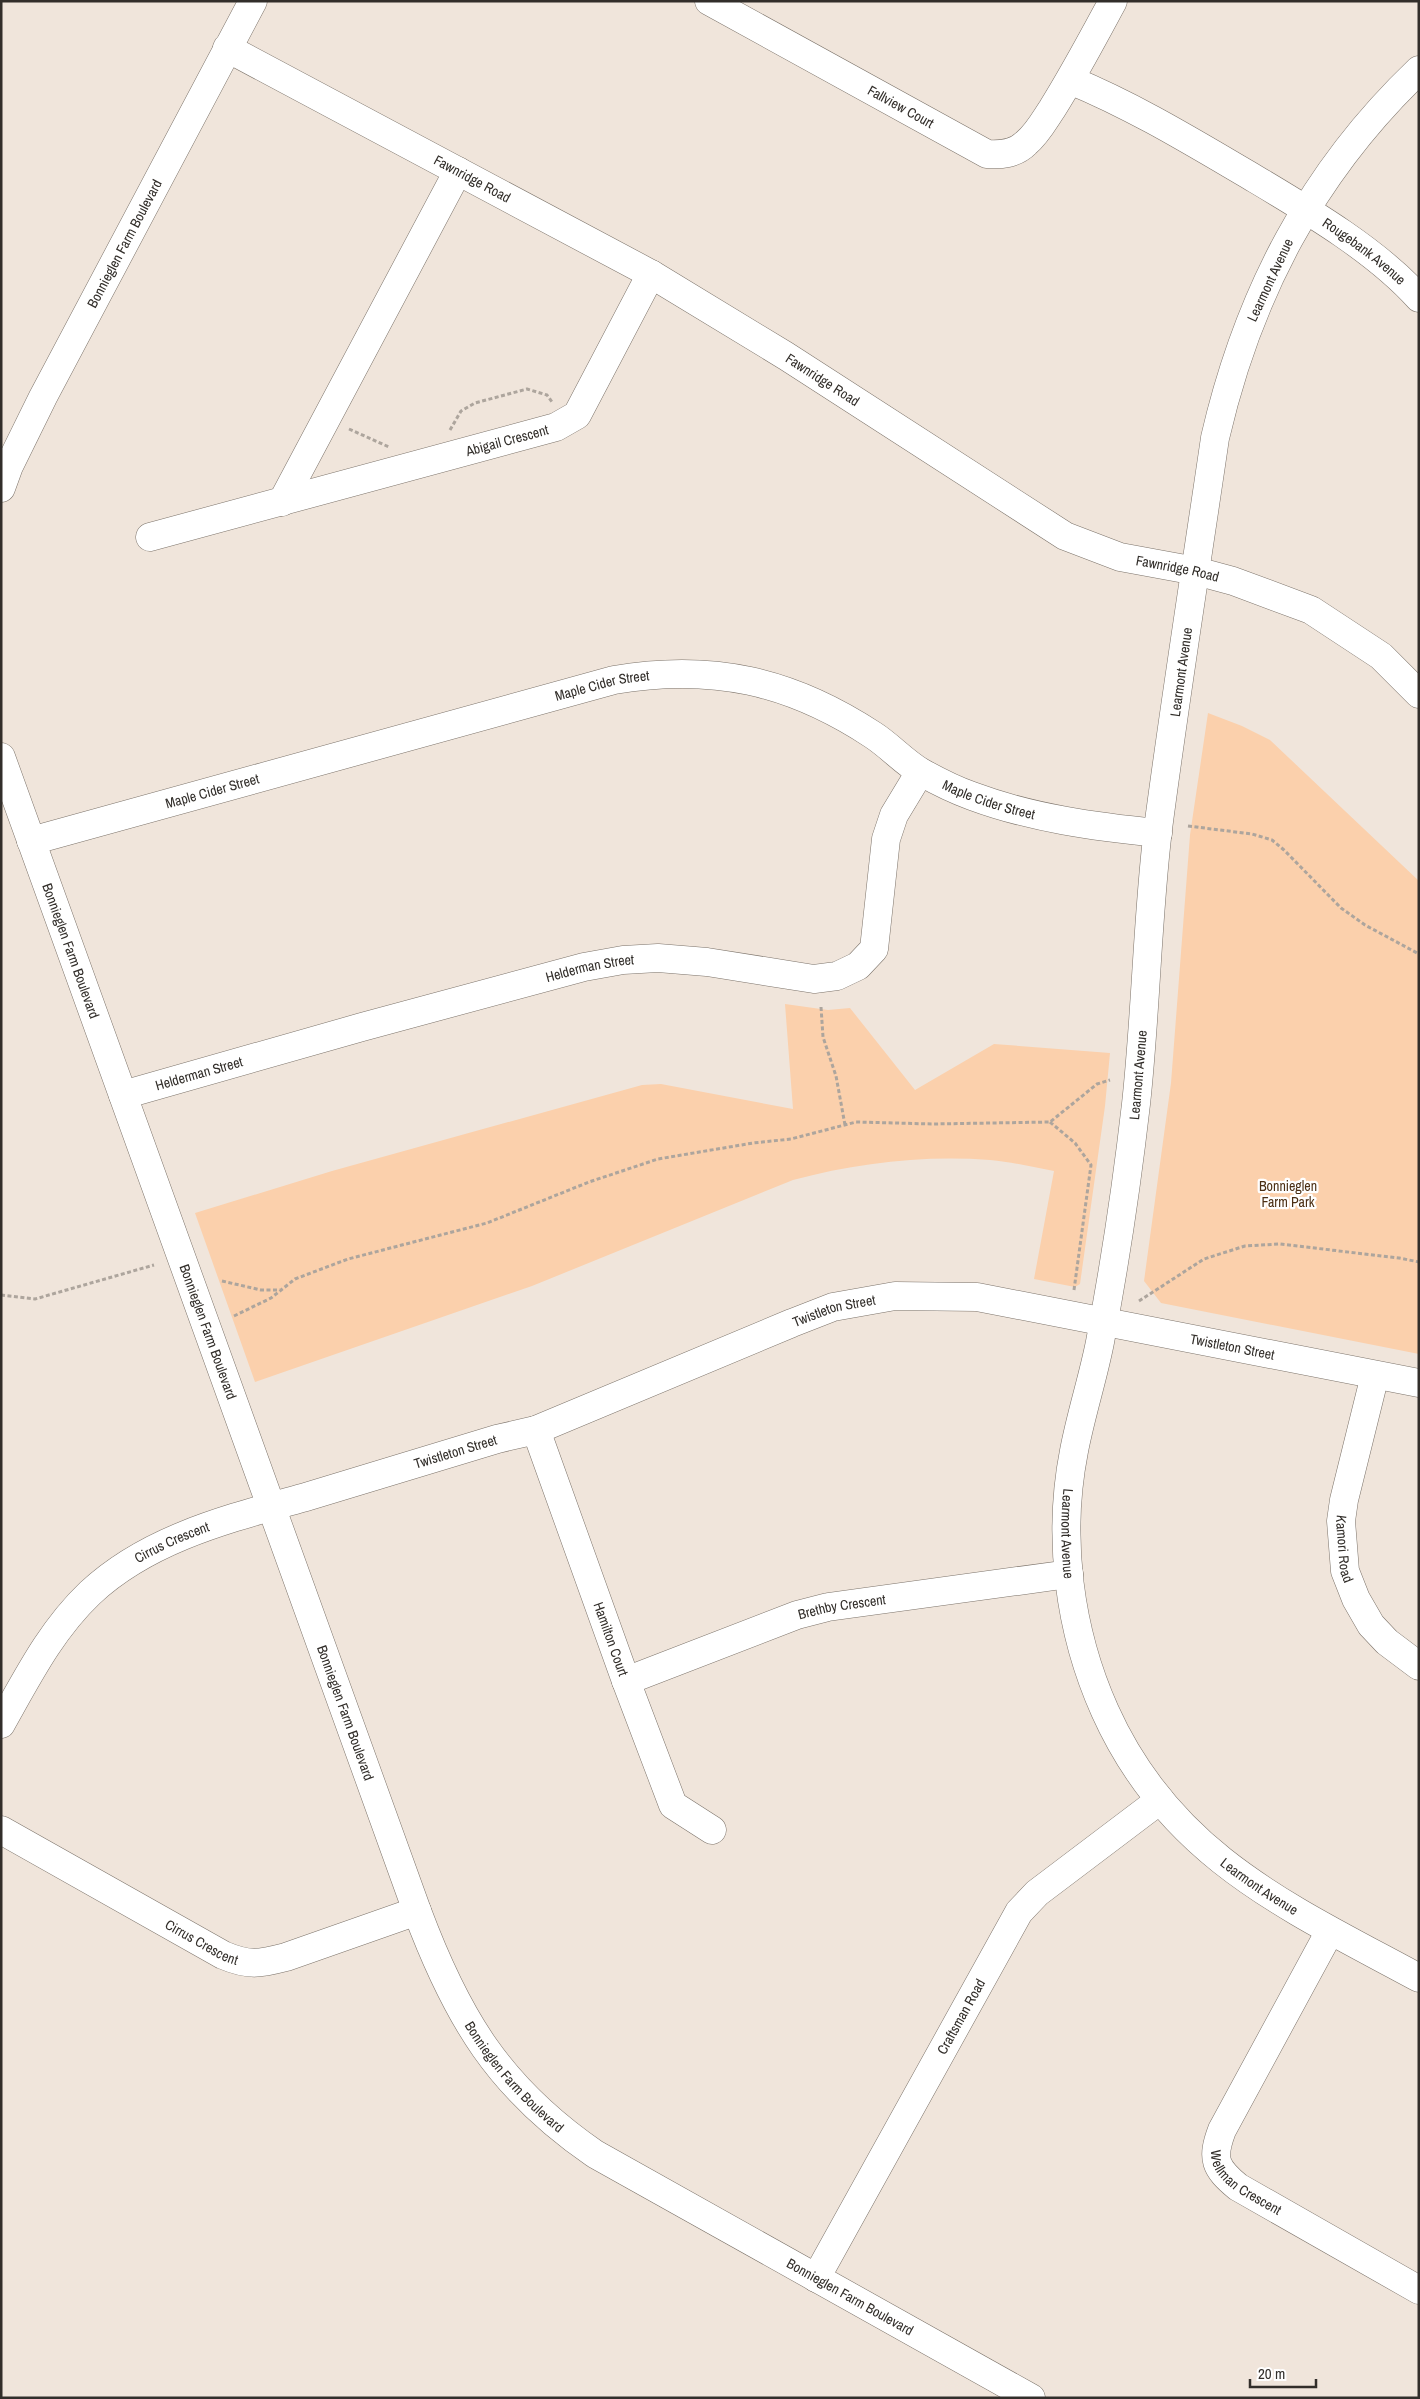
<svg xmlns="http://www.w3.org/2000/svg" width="1420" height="2399" viewBox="0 0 1420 2399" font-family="'Archivo Narrow',sans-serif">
<rect width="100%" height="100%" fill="#f0e5db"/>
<!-- green -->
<path fill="#fbd0ac" d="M1208 713 1242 726 1270 740 1419 881V1354L1161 1303 1144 1281 1171 1083 1190 835Z
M785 1004 828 1010 850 1008 915 1090 994 1044 1110 1053 1105 1106 1080 1284 1075 1287 1034 1279 1054 1171C1033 1167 1012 1162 990 1160 923 1155 857 1163 793 1180L532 1286 255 1382 195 1213 332 1171 642 1085 661 1084 793 1109Z"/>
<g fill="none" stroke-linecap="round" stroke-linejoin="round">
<defs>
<g id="minor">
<path id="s1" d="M709 1 987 154C1001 155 1015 154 1026 143 1037 134 1044 121 1052 109 1074 74 1093 38 1113 1"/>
<path id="s2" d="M227 48 651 274 786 356 1065 536 1120 557 1196 571 1233 581 1311 610 1381 656 1419 694"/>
<path id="s3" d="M1419 70C1312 172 1248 295 1215 438 1196 568 1175 699 1158 829 1147 920 1146 1013 1136 1104 1127 1183 1115 1263 1100 1342 1093 1378 1081 1414 1074 1451 1057 1537 1069 1631 1105 1711 1170 1856 1288 1907 1419 1978"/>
<path id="s4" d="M1070 80C1133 106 1189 140 1247 174 1304 208 1375 249 1419 298"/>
<path id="s5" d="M1 488 9 466 43 397 253 1"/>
<path d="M282 502 458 171"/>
<path id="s6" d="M150 537 556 427 577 415 651 274"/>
<path id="s7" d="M1 757 417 1911C457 2018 499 2088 595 2154L1031 2398"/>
<path id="s8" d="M31 841 614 680C712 663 791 681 873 735 890 746 904 762 921 772 937 781 955 790 972 796 1031 818 1096 827 1158 833"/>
<path id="s9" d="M123 1095 362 1027 584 967 623 960 658 958 707 962 814 979 837 976 858 966 874 949 886 839 894 815 920 772"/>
<path id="s10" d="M1375 1375 1344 1500 1341 1521 1345 1571 1356 1599 1371 1625 1387 1642 1419 1666"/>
<path id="s11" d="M536 1430 626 1681 673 1805 712 1830"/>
<path id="s12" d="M626 1681 797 1615 828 1607 1069 1574"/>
<path id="s13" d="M1 1724C27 1678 51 1630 90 1593 150 1537 232 1518 309 1496 371 1477 434 1458 497 1439L536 1430 792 1323 833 1307 895 1296 977 1297 1419 1383"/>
<path id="s14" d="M1 1830 223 1955C249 1966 259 1964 286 1957L417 1911"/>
<path id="s15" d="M1330 1931 1222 2130C1211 2159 1215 2168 1238 2187L1419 2290"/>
<path id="s16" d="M816 2278 1019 1912 1037 1893 1160 1800"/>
</g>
</defs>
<!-- minor casing -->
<use href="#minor" stroke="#7c736a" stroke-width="29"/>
<!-- path -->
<path stroke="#ada59d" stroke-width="3" stroke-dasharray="4 2.5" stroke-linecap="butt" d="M349 429 389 447
M450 430 461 411 475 403 527 389 547 395 552 402
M1188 826 1252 834 1272 840 1284 850 1341 908 1365 925 1419 954
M821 1007 823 1037 836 1076 845 1125
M1050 1122 1075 1143 1091 1165 1074 1290
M222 1281 261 1290H281
M1 1295 35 1299 154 1265
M1139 1301 1204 1259 1245 1246 1280 1244 1399 1258 1419 1262
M234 1316 271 1298 295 1279 348 1259 487 1223 589 1182 658 1159 753 1143 791 1139 856 1122 933 1124 1050 1122 1097 1084 1110 1080"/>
<!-- minor -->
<use href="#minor" stroke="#fff" stroke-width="28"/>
</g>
<g text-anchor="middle" stroke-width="4.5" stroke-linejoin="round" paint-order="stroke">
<!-- street labels -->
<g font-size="14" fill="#322e2a" stroke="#fff">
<text dy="5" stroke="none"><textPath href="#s1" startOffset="219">Fallview Court</textPath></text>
<text dy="5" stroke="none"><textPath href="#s2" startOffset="278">Fawnridge Road</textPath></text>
<text dy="5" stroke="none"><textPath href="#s5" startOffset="274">Bonnieglen Farm Boulevard</textPath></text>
<text dy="5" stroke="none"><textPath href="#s4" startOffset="341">Rougebank Avenue</textPath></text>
<text transform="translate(1270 280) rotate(-65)" y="5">Learmont Avenue</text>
<text dy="5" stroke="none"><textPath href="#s2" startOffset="682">Fawnridge Road</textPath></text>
<text dy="5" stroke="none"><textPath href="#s6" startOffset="370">Abigail Crescent</textPath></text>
<text dy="5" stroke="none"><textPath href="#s2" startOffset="1088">Fawnridge Road</textPath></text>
<text transform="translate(1181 672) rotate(-82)" y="5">Learmont Avenue</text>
<text dy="5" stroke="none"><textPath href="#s8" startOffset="592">Maple Cider Street</textPath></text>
<text dy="5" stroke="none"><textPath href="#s8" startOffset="188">Maple Cider Street</textPath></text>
<text dy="5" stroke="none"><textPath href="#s8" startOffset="1011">Maple Cider Street</textPath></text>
<text dy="5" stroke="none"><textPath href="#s7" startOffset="206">Bonnieglen Farm Boulevard</textPath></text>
<text dy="5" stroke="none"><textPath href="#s9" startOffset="484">Helderman Street</textPath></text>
<text dy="5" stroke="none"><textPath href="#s9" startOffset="79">Helderman Street</textPath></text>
<text transform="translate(1138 1075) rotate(-85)" y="5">Learmont Avenue</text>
<text dy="5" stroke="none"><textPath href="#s13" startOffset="959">Twistleton Street</textPath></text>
<text dy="5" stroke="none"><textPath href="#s7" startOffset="611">Bonnieglen Farm Boulevard</textPath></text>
<text dy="5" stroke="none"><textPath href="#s13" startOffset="1364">Twistleton Street</textPath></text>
<text dy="5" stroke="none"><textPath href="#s13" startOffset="554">Twistleton Street</textPath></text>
<text dy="5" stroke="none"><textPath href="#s3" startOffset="1534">Learmont Avenue</textPath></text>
<text dy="5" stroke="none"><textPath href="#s13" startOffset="256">Cirrus Crescent</textPath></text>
<text dy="5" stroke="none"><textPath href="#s10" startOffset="178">Kamori Road</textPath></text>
<text dy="5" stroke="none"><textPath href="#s12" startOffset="229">Brethby Crescent</textPath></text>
<text dy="5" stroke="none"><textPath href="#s11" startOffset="222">Hamilton Court</textPath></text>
<text dy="5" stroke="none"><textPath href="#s7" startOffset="1016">Bonnieglen Farm Boulevard</textPath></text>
<text dy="5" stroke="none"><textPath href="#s3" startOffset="1954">Learmont Avenue</textPath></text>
<text dy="5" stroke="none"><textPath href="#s14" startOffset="230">Cirrus Crescent</textPath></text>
<text dy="5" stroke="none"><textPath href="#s16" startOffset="299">Craftsman Road</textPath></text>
<text dy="5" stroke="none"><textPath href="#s7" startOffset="1421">Bonnieglen Farm Boulevard</textPath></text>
<text dy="5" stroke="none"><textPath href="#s15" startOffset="294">Wellman Crescent</textPath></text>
<text dy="5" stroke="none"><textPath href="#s7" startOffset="1826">Bonnieglen Farm Boulevard</textPath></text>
</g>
<!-- park labels -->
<g font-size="14" fill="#4b2f14" stroke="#fff">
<text x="1288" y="1191">Bonnieglen<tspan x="1288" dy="16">Farm Park</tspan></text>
</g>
</g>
<!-- border -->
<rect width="1420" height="2399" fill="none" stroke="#322e2a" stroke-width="5"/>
<!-- scale -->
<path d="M1250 2379v8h66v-8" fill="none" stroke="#322e2a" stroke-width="2.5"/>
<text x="1258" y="2379" font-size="15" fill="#322e2a" stroke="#ffffff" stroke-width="4" paint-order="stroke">20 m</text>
</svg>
